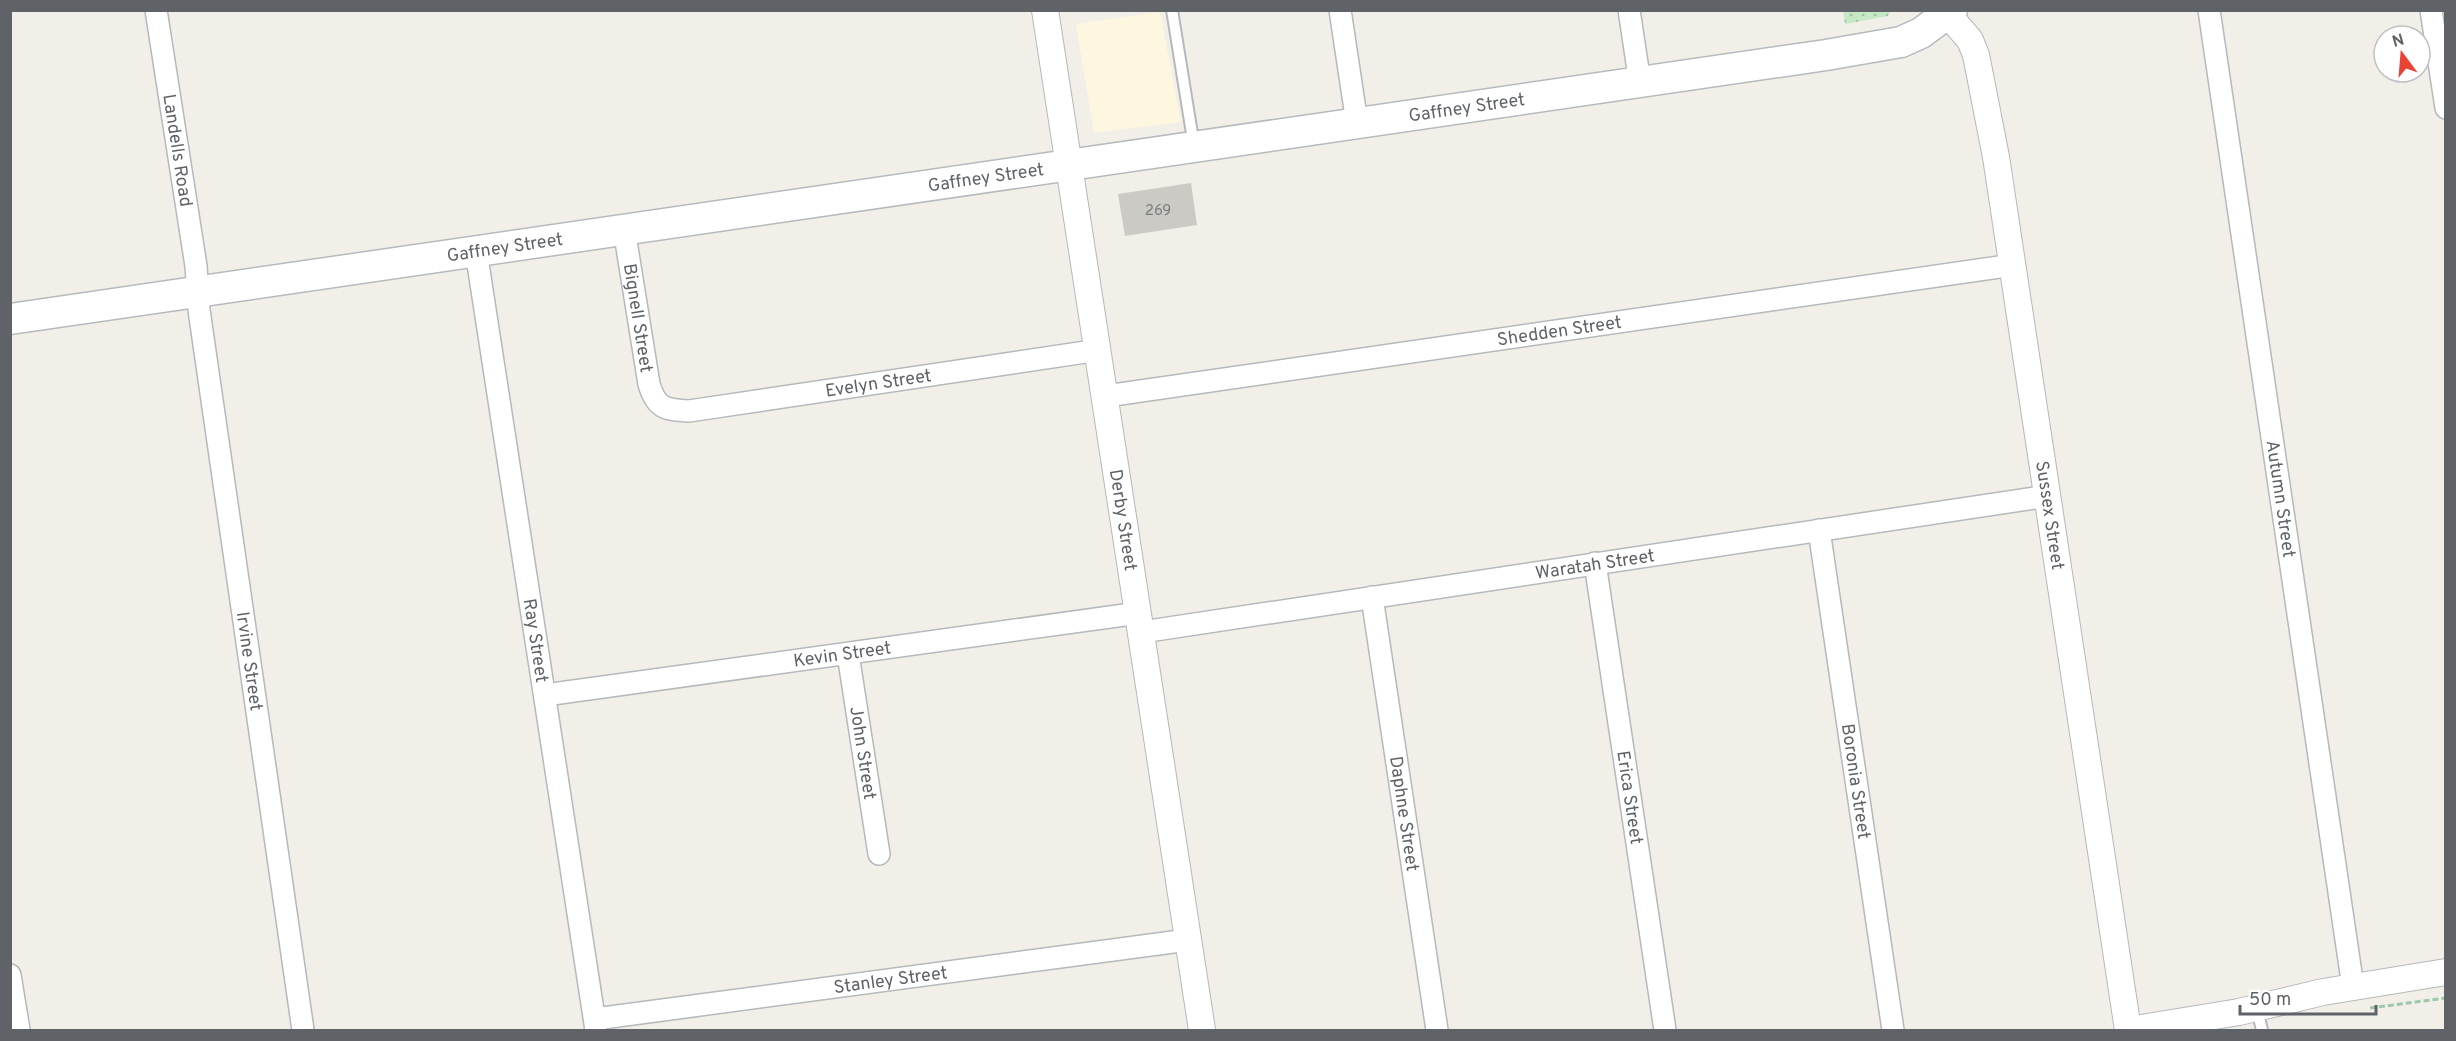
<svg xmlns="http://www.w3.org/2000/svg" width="2456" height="1041" viewBox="0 0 2456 1041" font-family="Overpass,sans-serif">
<defs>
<pattern id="park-dots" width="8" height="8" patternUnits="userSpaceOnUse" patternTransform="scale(1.5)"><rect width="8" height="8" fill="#c5e8c5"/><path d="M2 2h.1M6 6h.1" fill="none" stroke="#a3c0a4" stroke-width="1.8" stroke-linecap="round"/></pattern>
</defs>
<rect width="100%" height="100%" fill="#f1efe8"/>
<!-- commercial -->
<path fill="#fef7e0" d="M1160 12 1181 122 1094 133 1076 24Z"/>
<!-- park -->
<path fill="url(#park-dots)" d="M1843 11V10L1890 11 1888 16 1845 24Z"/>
<!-- building -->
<path fill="#cccac5" d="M1191 183 1197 225 1125 236 1118 194Z"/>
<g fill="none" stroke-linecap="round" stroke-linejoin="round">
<defs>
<path id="service" d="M1172 10 1194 146
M2257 1009 2262 1030"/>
<g id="minor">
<path id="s1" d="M156 10 196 266 199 310 303 1030"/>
<path d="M1340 10 1357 123"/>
<path d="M1629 10 1640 83"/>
<path id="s2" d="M2209 10 2353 987"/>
<path d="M2431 10 2446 108"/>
<path id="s3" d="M624 229 649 384C656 408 665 410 689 411L1099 350"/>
<path id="s4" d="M476 251 596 1030"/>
<path id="s5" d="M1106 396 2013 265"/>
<path id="s6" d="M1819 530 1893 1030"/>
<path id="s7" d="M1595 563 1665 1030"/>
<path id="s8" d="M1372 597 1437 1030"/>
<path id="s9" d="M1142 632 2048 496"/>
<path id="s10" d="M848 654 879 854"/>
<path id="s11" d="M545 695 1139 613"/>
<path d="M10 975 19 1030"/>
<path id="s12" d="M595 1019 1188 940"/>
</g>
<g id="tertiary">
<path id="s13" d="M1045 10 1202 1030"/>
<path id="s14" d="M1944 10 1970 40 1976 55 1996 157 2128 1030"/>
<path d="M2129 1030 2239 1012 2323 992 2446 972"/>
</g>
<g id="secondary">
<path id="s15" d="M10 319 1826 55 1901 42 1921 33 1952 10"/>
</g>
</defs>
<!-- service casing -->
<use href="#service" stroke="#b5b8bc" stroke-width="14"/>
<!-- minor casing -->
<use href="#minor" stroke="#b5b8bc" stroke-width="24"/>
<!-- tertiary casing -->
<use href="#tertiary" stroke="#b5b8bc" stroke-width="28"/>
<!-- secondary casing -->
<use href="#secondary" stroke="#b6babf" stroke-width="33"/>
<!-- path -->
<path stroke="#9cc7a9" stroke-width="3" stroke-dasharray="6 3" stroke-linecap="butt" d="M2370 1008 2446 998"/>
<!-- service -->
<use href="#service" stroke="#fff" stroke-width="10"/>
<!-- minor -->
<use href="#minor" stroke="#fff" stroke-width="21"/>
<!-- tertiary -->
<use href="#tertiary" stroke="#fff" stroke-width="26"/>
<!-- secondary -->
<use href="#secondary" stroke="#fff" stroke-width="30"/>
</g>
<g text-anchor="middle" stroke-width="4.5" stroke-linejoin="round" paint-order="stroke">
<!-- number labels -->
<g font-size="15" fill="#7a7d7f">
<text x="1158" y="215">269</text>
</g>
<!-- street labels -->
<g font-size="18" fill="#5f6368" stroke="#fff">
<text dy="6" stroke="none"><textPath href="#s15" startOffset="1472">Gaffney Street</textPath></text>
<text dy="6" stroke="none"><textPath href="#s1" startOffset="142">Landells Road</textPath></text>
<text dy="6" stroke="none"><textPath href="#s15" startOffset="986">Gaffney Street</textPath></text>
<text dy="6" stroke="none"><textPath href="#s15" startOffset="500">Gaffney Street</textPath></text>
<text dy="6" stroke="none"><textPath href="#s3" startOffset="90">Bignell Street</textPath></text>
<text dy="6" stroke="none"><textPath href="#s5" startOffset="458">Shedden Street</textPath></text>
<text dy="6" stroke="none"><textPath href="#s3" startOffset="402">Evelyn Street</textPath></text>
<text dy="6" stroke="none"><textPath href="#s2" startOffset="494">Autumn Street</textPath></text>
<text dy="6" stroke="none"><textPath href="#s14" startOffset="522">Sussex Street</textPath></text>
<text dy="6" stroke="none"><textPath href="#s13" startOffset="516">Derby Street</textPath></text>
<text dy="6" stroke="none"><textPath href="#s9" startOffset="458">Waratah Street</textPath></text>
<text dy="6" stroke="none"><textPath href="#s4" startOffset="394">Ray Street</textPath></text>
<text dy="6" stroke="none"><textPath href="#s11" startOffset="300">Kevin Street</textPath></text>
<text dy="6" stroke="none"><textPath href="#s1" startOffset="658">Irvine Street</textPath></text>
<text dy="6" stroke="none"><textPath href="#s10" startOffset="100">John Street</textPath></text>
<text dy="6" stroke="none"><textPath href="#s6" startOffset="254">Boronia Street</textPath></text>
<text dy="6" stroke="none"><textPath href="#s7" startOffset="237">Erica Street</textPath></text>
<text dy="6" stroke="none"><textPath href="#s8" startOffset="219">Daphne Street</textPath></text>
<text dy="6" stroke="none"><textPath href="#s12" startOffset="298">Stanley Street</textPath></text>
</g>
</g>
<!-- border -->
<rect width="2456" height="1041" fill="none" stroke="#5f6368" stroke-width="24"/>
<!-- north arrow -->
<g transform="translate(2402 54) rotate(344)"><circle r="28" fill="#ffffff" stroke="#bfc1c3" stroke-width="1.5"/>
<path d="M0-4.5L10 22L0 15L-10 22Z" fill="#ea4335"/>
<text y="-9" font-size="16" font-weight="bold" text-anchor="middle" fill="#5f6368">N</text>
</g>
<!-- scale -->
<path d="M2240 1005v9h136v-9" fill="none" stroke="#5f6368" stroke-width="3"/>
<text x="2249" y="1005" font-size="18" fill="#5f6368" stroke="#ffffff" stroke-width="4.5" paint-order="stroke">50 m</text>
</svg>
